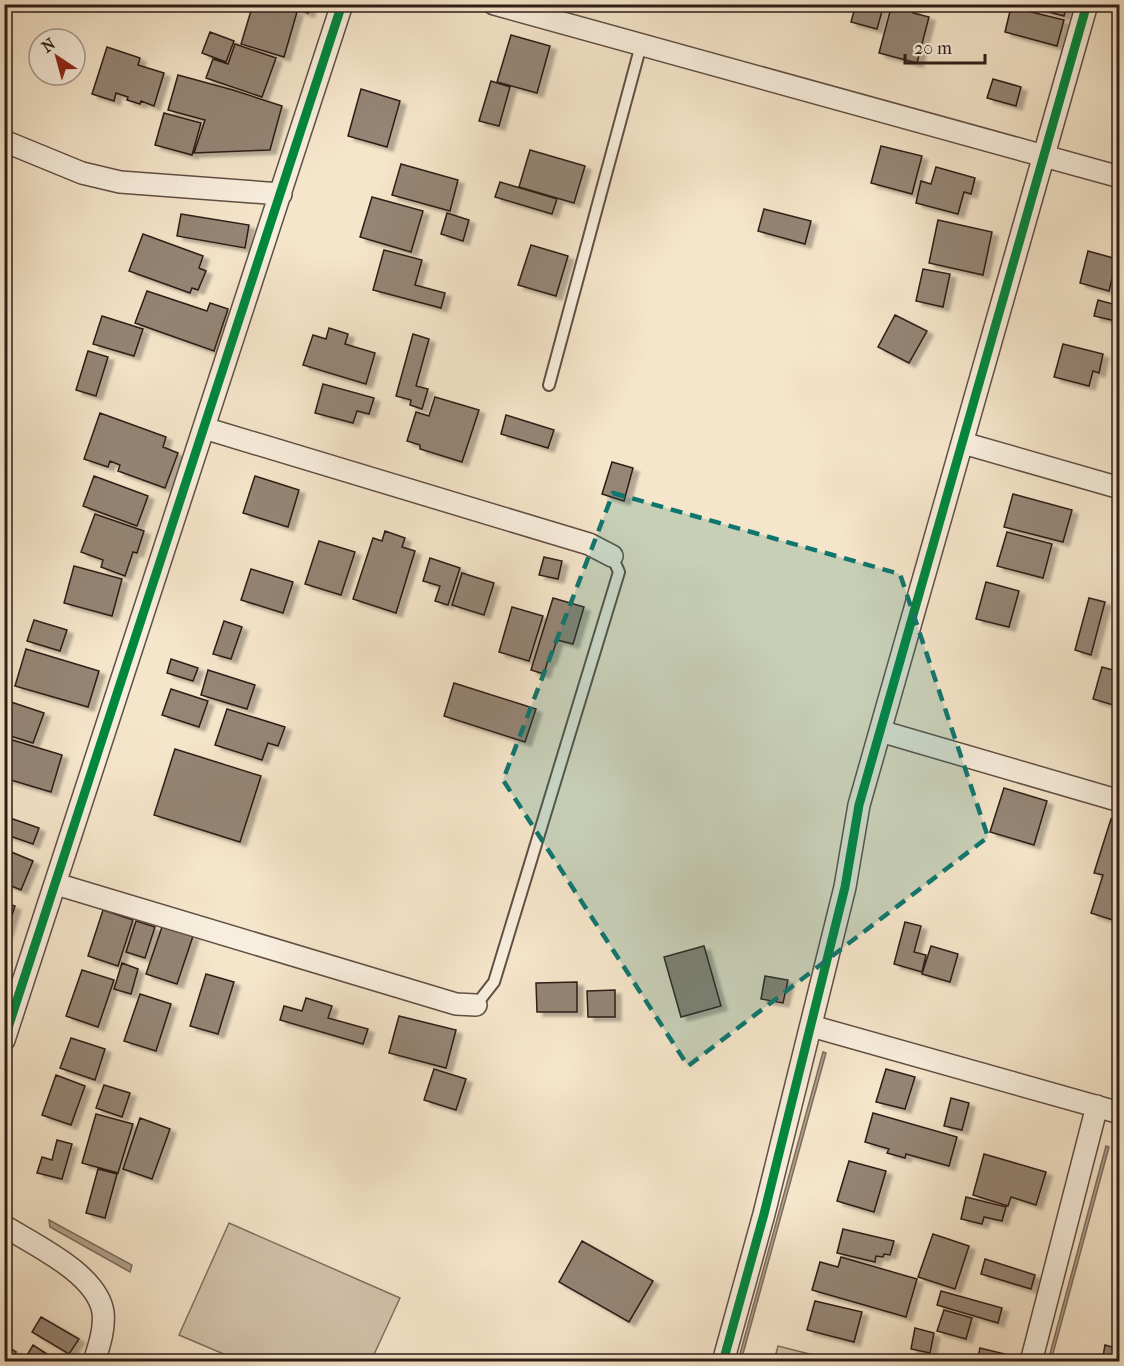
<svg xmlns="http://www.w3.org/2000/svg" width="1124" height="1366" viewBox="0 0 1124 1366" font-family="'IM FELL French Canon',serif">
<defs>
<filter id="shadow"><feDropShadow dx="6" dy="4" stdDeviation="1.5" flood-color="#0004"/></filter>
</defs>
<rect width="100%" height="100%" fill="#f5e5ca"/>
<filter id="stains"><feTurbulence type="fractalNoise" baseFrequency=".00333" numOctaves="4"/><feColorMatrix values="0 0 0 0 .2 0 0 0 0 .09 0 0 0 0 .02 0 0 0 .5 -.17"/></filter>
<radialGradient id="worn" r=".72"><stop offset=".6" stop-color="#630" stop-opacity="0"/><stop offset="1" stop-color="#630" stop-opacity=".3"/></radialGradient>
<!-- green -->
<path fill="#d3c3ac" stroke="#807062" stroke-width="1.5" d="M229 1223 400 1298 371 1361H240L179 1335Z
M778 1346 837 1361H774Z"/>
<!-- water -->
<path fill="#b1a18d" stroke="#7d6c5e" stroke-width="1.5" d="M823 1052 826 1053 741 1361H738Z
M1106 1146 1109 1147 1051 1361H1048Z
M49 1220 132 1265 130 1272 50 1227Z"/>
<!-- building -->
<path fill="#958574" stroke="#2e1d17" stroke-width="1.5" filter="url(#shadow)" d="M253 4H272L297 12 284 57 241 44Z
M282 4H311L308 13Z
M856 4H884L877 29 851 22Z
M892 4H915L913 13 929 17 917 63 879 53Z
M1019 4H1067L1064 16Z
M1011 7 1064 20 1057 46 1005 32Z
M210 32 234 41 226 62 202 53Z
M511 35 550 46 537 93 497 82Z
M235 44 276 58 262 97 206 78 213 59 228 64Z
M107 47 140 58 138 65 164 73 154 106 141 101 140 104 127 100 128 97 116 93 114 101 92 94Z
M178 75 233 90 282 106 270 150 194 153 205 120 168 110Z
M993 79 1021 87 1016 106 987 98Z
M491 81 510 87 499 126 479 121Z
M361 89 400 101 387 147 348 136Z
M164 113 201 123 192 155 155 145Z
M881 146 922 156 912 194 871 183Z
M530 150 585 166 574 203 519 187Z
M401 164 458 180 450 211 392 195Z
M936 167 975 178 971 194 964 192 958 214 916 203 921 181 931 184Z
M500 182 557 199 552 214 495 197Z
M372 197 423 211 411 252 360 237Z
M764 209 811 221 805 244 758 231Z
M447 213 469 220 463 241 441 234Z
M181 214 249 225 245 248 177 236Z
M938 220 992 232 983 275 929 263Z
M143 234 203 256 199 268 206 271 198 290 192 288 190 293 129 271Z
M531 245 568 256 556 296 518 285Z
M384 250 422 260 415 285 445 293 441 308 373 290Z
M1088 251 1117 259 1109 291 1080 283Z
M923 269 950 274 943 307 916 301Z
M147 291 207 311 210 303 228 309 214 351 135 323Z
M1098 300 1120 306V322L1094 316Z
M895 315 927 331 909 363 878 347Z
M102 316 143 329 134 356 93 344Z
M329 328 348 334 345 344 375 353 366 384 303 365 313 335 326 339Z
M413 334 429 339 416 386 428 389 422 409 410 405 411 400 396 396Z
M1063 344 1103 354 1099 373 1093 371 1089 386 1054 377Z
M88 351 108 357 96 396 76 390Z
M323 384 374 398 369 414 357 411 353 423 315 413Z
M435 397 479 410 462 462 420 449V445L407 441 416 412 429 416Z
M100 413 166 437 163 447 178 453 165 488 118 471 120 465 110 461 108 467 84 459Z
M506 415 554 430 548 448 501 434Z
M612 462 633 468 624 501 602 494Z
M94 476 148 496 137 526 83 506Z
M255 476 299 490 288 527 243 513Z
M1013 494 1072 510 1063 542 1004 527Z
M95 514 144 531 137 553 133 552 125 576 101 567 103 560 81 552Z
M385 531 405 538 402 547 415 551 396 613 353 599 373 538 382 541Z
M1007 532 1052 544 1043 578 997 566Z
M319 541 355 552 341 595 305 584Z
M544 557 562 561 558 579 539 575Z
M430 558 460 568 448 605 435 601 440 586 423 581Z
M74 566 122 579 112 616 64 603Z
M251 569 293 582 283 613 241 600Z
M462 573 494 583 484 615 452 605Z
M986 582 1019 591 1009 627 976 619Z
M553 598 584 607 573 644 557 640 550 661 548 660 544 674 531 670Z
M1089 598 1105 602 1091 655 1075 650Z
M512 607 543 616 529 661 499 652Z
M34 620 67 630 60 651 27 641Z
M224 621 242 627 231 659 213 654Z
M26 649 99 671 88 707 15 686Z
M171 659 198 668 193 681 167 673Z
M1102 667 1120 672V707L1093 699Z
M208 670 255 685 247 709 201 695Z
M454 683 536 709 525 742 444 716Z
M171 689 208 701 199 727 162 715Z
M5 700 44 713 33 743 4 734Z
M227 709 285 727 278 746 268 743 262 760 215 745Z
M9 739 62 755 51 792 4 778V753Z
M175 749 261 776 240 842 154 815Z
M1004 788 1047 801 1034 845 990 832Z
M7 817 39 828 33 844 4 834V823Z
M1111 819 1120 821V900L1113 920 1091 913 1103 875 1094 873Z
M4 849 33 861 21 890 4 883Z
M4 903 15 906 6 934 4 933Z
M103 910 133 920 118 966 88 956Z
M136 921 155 927 145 958 126 952Z
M905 922 921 926 914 952 926 955 922 972 894 964Z
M162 927 193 936 177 984 146 974Z
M704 946 721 1006 681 1017 664 957Z
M931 946 958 954 950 982 922 974Z
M122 963 138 969 131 994 114 989Z
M82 970 114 980 98 1027 66 1016Z
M206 974 234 982 218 1034 190 1026Z
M765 976 788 980 783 1003 761 999Z
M577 982V1012H537L536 983Z
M615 990V1017H588L587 991Z
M140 994 171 1004 156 1051 124 1041Z
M306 998 332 1006 328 1018 368 1029 363 1044 280 1020 284 1006 302 1011Z
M399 1016 456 1030 446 1068 389 1053Z
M71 1038 105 1049 95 1080 60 1068Z
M434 1069 466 1079 456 1110 424 1100Z
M886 1069 915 1077 905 1109 876 1102Z
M56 1075 85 1086 71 1125 42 1115Z
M104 1085 130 1093 122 1117 96 1108Z
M951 1098 969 1103 962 1130 944 1126Z
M873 1113 957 1137 949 1166 906 1154 905 1158 887 1153 889 1149 865 1142Z
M96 1114 133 1124 118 1173 82 1163Z
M140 1118 170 1129 152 1179 123 1169Z
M57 1140 72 1144 62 1179 37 1173 42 1157 52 1160Z
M984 1154 1046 1172 1036 1205 1011 1197 1008 1206 973 1195Z
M849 1161 886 1171 874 1212 837 1201Z
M98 1169 117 1174 105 1218 86 1213Z
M966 1197 1006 1207 1002 1221 984 1217 982 1224 961 1219Z
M843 1229 894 1241 890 1255 884 1254 883 1257 876 1256 875 1262 837 1253Z
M933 1234 969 1246 955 1289 918 1277Z
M582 1241 653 1281 629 1322 559 1282Z
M841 1257 917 1279 906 1317 812 1290 820 1262 838 1267Z
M985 1259 1035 1275 1031 1289 981 1274Z
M941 1291 1002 1308 998 1323 937 1305Z
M815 1301 862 1312 854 1342 807 1330Z
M944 1310 972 1318 966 1339 937 1331Z
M41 1317 79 1339 69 1354 32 1332Z
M915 1328 934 1333 930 1353 911 1349Z
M4 1344 16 1352 10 1362H4Z
M33 1345 59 1362H23Z
M1105 1345 1120 1349V1362H1102Z
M980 1348 1009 1355 1008 1362H977Z"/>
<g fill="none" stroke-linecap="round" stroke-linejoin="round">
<defs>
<path id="service" d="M549 385 641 45
M476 1005 494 982 619 572 612 556"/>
<path id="minor" d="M494 4 1120 177
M4 141 82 173 120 182 281 194
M204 428 589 544 612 556
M963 443 1120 488
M880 731 1120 801
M56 884 456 1004 476 1005
M811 1026 1120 1113
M4 1040 342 4
M4 1226C35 1245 97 1274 103 1312 105 1329 99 1346 94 1362
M723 1362 764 1214 845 887 859 805 1087 4
M1031 1362 1097 1106"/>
</defs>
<!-- service casing -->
<use href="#service" stroke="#604f44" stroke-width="14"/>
<!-- minor casing -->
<use href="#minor" stroke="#604f44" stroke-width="24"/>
<!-- service -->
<use href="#service" stroke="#f8eedd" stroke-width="10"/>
<!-- minor -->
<use href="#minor" stroke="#f8eedd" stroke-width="21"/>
<defs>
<path id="cycleway" d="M4 1040 342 4
M723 1362 764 1214 845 887 859 805 1087 4"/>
</defs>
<!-- cycleway casing -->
<use href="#cycleway" stroke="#f8eedd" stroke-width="13"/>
<!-- cycleway -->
<use href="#cycleway" stroke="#00873e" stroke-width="9"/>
</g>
<!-- marked area -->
<path fill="#0f766e" fill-opacity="0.2" stroke="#0f766e" stroke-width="4.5" stroke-dasharray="12 8" stroke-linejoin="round" d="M613 493 900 574 988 837 688 1066 503 780Z"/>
<!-- margin -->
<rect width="1124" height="1366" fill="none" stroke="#f5e5ca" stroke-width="24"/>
<rect x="6" y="6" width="1112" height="1354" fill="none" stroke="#2e1d17" stroke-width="3"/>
<rect x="12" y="12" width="1100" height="1342" fill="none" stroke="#2e1d17" stroke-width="1.5"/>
<!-- north arrow -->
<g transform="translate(57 57) rotate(324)"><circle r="28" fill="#f8eedd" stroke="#a79a8e" stroke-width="1.5"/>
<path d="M0-4.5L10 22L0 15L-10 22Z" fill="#8f2418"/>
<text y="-9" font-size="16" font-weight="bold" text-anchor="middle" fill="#2e1d17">N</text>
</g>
<!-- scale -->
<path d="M905 54v9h80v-9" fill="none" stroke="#2e1d17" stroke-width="3"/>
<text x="914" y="54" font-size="18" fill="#2e1d17" stroke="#f8eedd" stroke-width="4.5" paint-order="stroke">20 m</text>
<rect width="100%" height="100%" filter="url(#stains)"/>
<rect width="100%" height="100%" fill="url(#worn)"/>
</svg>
